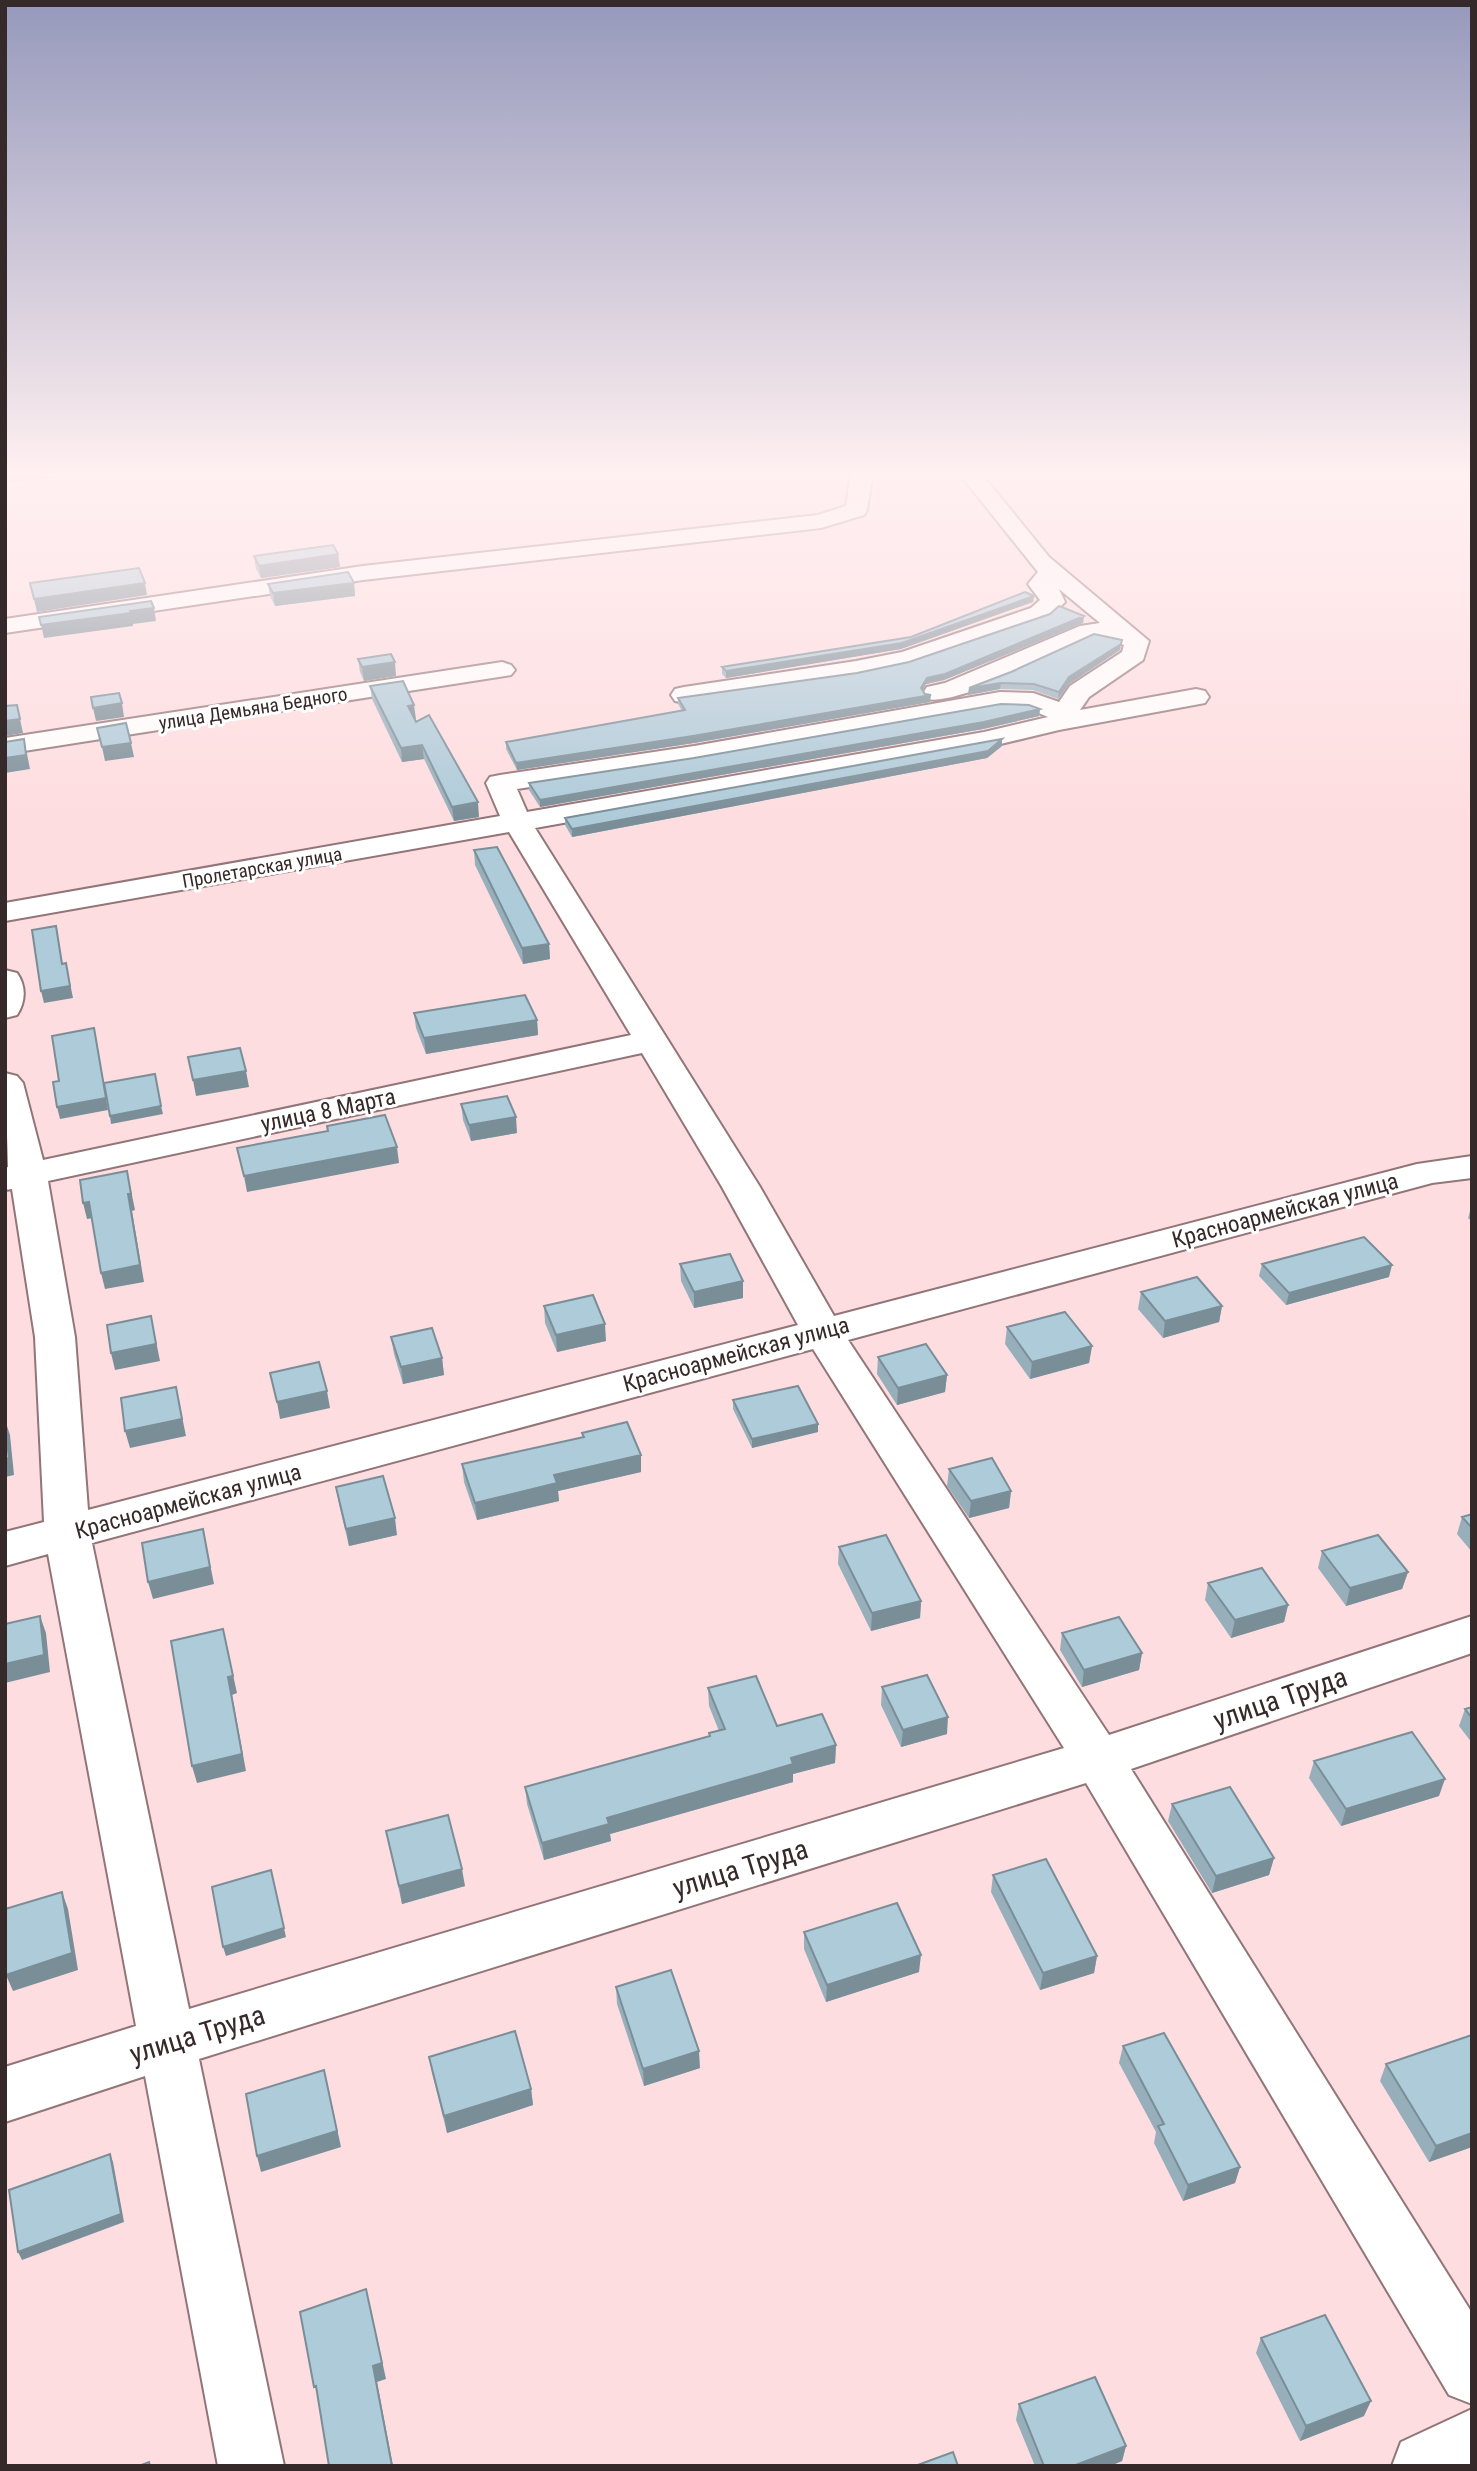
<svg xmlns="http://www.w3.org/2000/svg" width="1477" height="2471" viewBox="0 0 1477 2471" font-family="'Roboto Condensed',sans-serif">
<rect width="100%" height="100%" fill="#fedde0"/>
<!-- forest -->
<path fill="#d98c96" d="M5 472H114L5 483Z"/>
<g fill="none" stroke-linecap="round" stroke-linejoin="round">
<defs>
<path id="minor" d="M851 472H873L867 510 864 515 821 528 363 580 5 633V619L363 566 818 515 846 506Z
M958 472H980L1049 557 1149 641 1143 660 1089 697 1080 710 1196 689 1205 691 1209 697 1205 703 1059 730 984 748 535 828 760 1187 834 1316 1417 1164 1472 1156V1178L1432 1183 848 1340 1109 1735 1472 1616V1653L1131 1769 1472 2313V2404L1449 2395 1086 1783 199 2059 284 2466H218L145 2076 5 2122V2067L136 2026 48 1554 5 1566V1532L44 1522 35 1337 12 1189 5 1190V1168L8 1167 5 1073 17 1076 23 1083 43 1160 631 1035 509 832 5 921V903L500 816 486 783 490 777 500 775 694 746 1000 692 1033 693 1059 702 1070 686 1122 652 1124 645 1102 638H1093C1059 653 958 706 927 699L923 693 927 687 945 683 1080 626 1100 623 1059 589 1065 602 1049 618 908 666 856 677 684 703 675 701 671 695 675 689 684 687 856 661 902 652 1031 608 1040 600 1028 584 1038 572ZM1000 708 1029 709 1048 717 984 732 527 812 517 789 694 762ZM642 1053 722 1187 798 1325 88 1510 75 1337 48 1181ZM813 1349 1064 1748 189 2009 92 1543Z
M502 662 511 665 515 670 511 675 5 754V738Z
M5 970 17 973C26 986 26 1001 17 1015L5 1018Z
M1472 2409V2466H1392L1401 2442Z"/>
</defs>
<!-- minor casing -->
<use href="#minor" stroke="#927578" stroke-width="4"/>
<!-- minor -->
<use href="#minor" fill="#fff" fill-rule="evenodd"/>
</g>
<!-- wall -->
<path fill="#96afbb" d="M338 554 340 567 261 578 256 569 254 556Z
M354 583 355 596 275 606 270 596 268 584Z
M1034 596 1033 602 901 649 726 678 722 674V667L911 637Z
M1084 616 1083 623 944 680 926 684 923 690 930 702 694 743 517 770 506 749V742L682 711 678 704V698L857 673 909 662Z
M1122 640 1120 650 1069 684 1058 699 1033 690 1000 689 968 695 969 688Z
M358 659 396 676 364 681 360 672Z
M370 686 416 719H415L479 817 454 821 424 759 402 762 372 699Z
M1040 709 1039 716 983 729 540 807 529 790V783Z
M1002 746 987 758 572 837 565 825V818Z
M474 850 549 944 550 959 523 964 475 865Z
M414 1013 537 1020 538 1035 426 1054 416 1028Z
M461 1104 517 1133 471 1141 463 1120Z
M1472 1204V1222L1468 1218Z
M680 1264 743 1298 694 1308 681 1281Z
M1262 1264 1389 1277 1286 1305 1259 1276Z
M1141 1292 1222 1306 1219 1322 1163 1338 1138 1309Z
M544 1306 606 1341 557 1352 545 1323Z
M1007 1327 1092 1346 1089 1363 1030 1379 1005 1344Z
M391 1337 442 1358 444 1375 403 1384 394 1354Z
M878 1357 947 1375 945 1392 897 1405 877 1374Z
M733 1400 818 1424V1432L752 1448 733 1409Z
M582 1433 641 1455V1472L558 1491 559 1501 477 1520 464 1482 462 1464 582 1437Z
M949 1469 1011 1491 1009 1508 969 1518 947 1486Z
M336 1487 397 1535 349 1546 339 1504Z
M1472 1514V1552L1457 1534 1462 1517Z
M839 1547 921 1601 920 1618 871 1631 838 1564Z
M1322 1551 1408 1572 1402 1589 1346 1606 1318 1568Z
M1208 1583 1288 1605 1284 1622 1231 1638 1205 1600Z
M1062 1633 1142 1653 1139 1670 1082 1687 1060 1650Z
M882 1687 947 1734 901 1747 881 1705Z
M708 1688 777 1726 836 1745 835 1763 793 1774V1782L610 1834 611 1841 544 1860 527 1804 525 1787 709 1736V1733L719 1731 709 1706Z
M1472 1707V1743L1459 1726 1465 1709Z
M1314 1761 1439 1796 1341 1826 1309 1778Z
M1172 1804 1274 1858 1269 1875 1212 1893 1168 1821Z
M386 1831 465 1886 402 1904Z
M993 1875 1097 1956 1094 1973 1040 1990 991 1892Z
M804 1932 919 1972 826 2002 804 1949Z
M616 1987 700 2068 644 2086 617 2004Z
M1472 2035V2147L1429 2162 1380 2081 1386 2064Z
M1123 2046 1240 2167 1235 2183 1183 2201 1154 2143 1156 2132 1119 2063Z
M429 2057 531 2089 533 2105 447 2133 432 2073Z
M1261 2338 1364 2416 1300 2441 1256 2353Z
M1019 2404 1126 2446 1122 2461 1110 2466H1035L1016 2420Z"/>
<!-- shaded-wall -->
<path fill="#7a8e98" d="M338 554 340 567 261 578 259 566Z
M145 583 147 595 37 612 34 599Z
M354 583 355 596 275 606 273 593Z
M1034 596 1033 602 901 649 726 678V671L902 643Z
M154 608 156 621 133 624V626L44 638 41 625Z
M1084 616 1083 623 944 680 926 684 921 694V688L927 678Z
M1122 640 1120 650 1069 684 1058 699 1059 692 1069 677Z
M395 662 396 676 364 681 362 667Z
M1001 683 1000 689 968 695 969 688Z
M931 695 930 702 694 743 517 770 516 763Z
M122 703 124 717 96 721 93 708Z
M414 705 416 719 410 720 408 706Z
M1040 709 1039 716 983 729 540 807V800Z
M20 719 23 733 5 736V721Z
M24 739 30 769 5 773V758Z
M1002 739V746L987 758 572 837V829Z
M131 743 134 757 105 761 102 747Z
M422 745 424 759 402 762 401 748Z
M478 802 479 817 454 821 452 807Z
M549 944 550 959 523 964 522 948Z
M66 963 73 998 44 1003 41 991Z
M537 1020 538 1035 426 1054 424 1038Z
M94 1028 108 1110 60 1119 57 1107Z
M246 1071 249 1087 196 1096 193 1080Z
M161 1106 163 1114 111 1124 110 1116Z
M516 1117 517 1133 471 1141 469 1125Z
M397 1147 399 1163 247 1192 244 1176Z
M127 1171 135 1210 132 1211 144 1282 105 1289 101 1273 128 1194Z
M89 1202 93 1218 87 1219 83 1203Z
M1392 1265 1389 1277 1286 1305 1289 1293Z
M743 1281V1298L694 1308V1292Z
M1222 1306 1219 1322 1163 1338 1165 1321Z
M151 1316 160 1361 115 1370 111 1353Z
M605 1324 606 1341 557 1352 556 1335Z
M1092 1346 1089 1363 1030 1379 1032 1362Z
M442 1358 444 1375 403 1384 401 1367Z
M947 1375 945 1392 897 1405 898 1388Z
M176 1387 186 1436 130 1448 125 1431Z
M327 1391 330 1408 280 1419 277 1402Z
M5 1420 10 1435 14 1475 5 1477Z
M818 1424V1432L752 1448V1439Z
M641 1455V1472L558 1491 559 1501 477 1520 475 1503 554 1475Z
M1011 1491 1009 1508 969 1518 971 1501Z
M395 1518 397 1535 349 1546 346 1529Z
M203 1529 214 1584 153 1599 148 1582Z
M1408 1572 1402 1589 1346 1606 1350 1588Z
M921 1601 920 1618 871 1631 872 1613Z
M1288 1605 1284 1622 1231 1638 1235 1620Z
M40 1616 46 1633 50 1672 5 1683V1664Z
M223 1629 237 1693 232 1695 246 1771 197 1783 192 1766 228 1677Z
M1142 1653 1139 1670 1082 1687 1084 1670Z
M948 1717 947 1734 901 1747 903 1730Z
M836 1745 835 1763 793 1774V1782L610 1834 611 1841 544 1860 542 1843 607 1818 791 1758Z
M1445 1779 1439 1796 1341 1826 1346 1809Z
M1274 1858 1269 1875 1212 1893 1216 1876Z
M462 1869 465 1886 402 1904 399 1886Z
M271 1870 286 1937 226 1956 223 1947Z
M62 1892 68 1909 78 1970 13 1991 6 1975Z
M921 1955 919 1972 826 2002 827 1985Z
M1097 1956 1094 1973 1040 1990 1043 1973Z
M699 2051 700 2068 644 2086 643 2069Z
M328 2087 341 2147 261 2172 257 2156Z
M531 2089 533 2105 447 2133 444 2116Z
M1472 2133V2147L1429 2162 1436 2146Z
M110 2154 113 2162 124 2222 22 2260 18 2252Z
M1240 2167 1235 2183 1183 2201 1188 2185Z
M370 2305 386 2379 377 2382 393 2466H392L373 2366Z
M1371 2401 1364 2416 1300 2441 1306 2426Z
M1126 2446 1122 2461 1110 2466H1073Z"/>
<!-- building -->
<path fill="#aecbd9" stroke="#7a8e98" stroke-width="2" d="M333 545 338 554 259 566 254 556Z
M139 568 145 583 34 599 30 583Z
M348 572 354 583 273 593 268 584Z
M1025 592 1034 596 902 643 726 671 722 667 911 637Z
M151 601 154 608 130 611 131 613 41 625 39 617Z
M1059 606 1084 616 945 674 927 678 921 688 925 694 931 695 693 736 516 763 506 742 685 710 678 698 857 673 909 662 1050 614Z
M1094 634 1122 640 1121 644 1069 677 1059 692 1034 684 1001 683 969 688 1011 672Z
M391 654 395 662 362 667 358 659Z
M403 681 414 705 408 706 416 722 429 715 478 802 452 807 422 745 401 748 370 686Z
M119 693 122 703 93 708 91 697Z
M1001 704 1029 705 1040 709 984 722 540 800 529 783 694 758Z
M17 705 20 719 5 721V706Z
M126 723 131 743 102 747 97 728Z
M24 739 26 755 5 758V742Z
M1002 739 988 751 572 829 565 818Z
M497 847 549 944 522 948 474 850Z
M56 926 62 964 66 963 70 986 41 991 32 930Z
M525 995 537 1020 424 1038 414 1013Z
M94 1028 106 1098 57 1107 53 1082 59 1081 52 1036Z
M240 1048 246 1071 193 1080 188 1057Z
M155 1074 161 1106 110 1116 104 1083Z
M507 1096 516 1117 469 1125 461 1104Z
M385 1115 397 1147 244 1176 237 1148 328 1131 327 1126Z
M127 1171 131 1194H128L140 1265 101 1273 89 1202 83 1203 80 1180Z
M1364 1237 1392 1265 1289 1293 1262 1264Z
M730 1254 743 1281 694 1292 680 1264Z
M1197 1277 1222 1306 1165 1321 1141 1292Z
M593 1295 605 1324 556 1335 544 1306Z
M1065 1312 1092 1346 1032 1362 1007 1327Z
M151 1316 156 1344 111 1353 107 1325Z
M432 1328 442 1358 401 1367 391 1337Z
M926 1344 947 1375 898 1388 878 1357Z
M319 1362 327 1391 277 1402 270 1373Z
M798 1386 818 1424 752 1439 733 1400Z
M176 1387 182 1419 125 1431 121 1398Z
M627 1422 641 1455 554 1475 557 1483 475 1503 462 1464 584 1437 582 1433Z
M5 1425 9 1458 5 1459Z
M992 1458 1011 1491 971 1501 949 1469Z
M383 1476 395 1518 346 1529 336 1487Z
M1472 1514V1528L1462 1517Z
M203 1529 210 1567 148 1582 142 1543Z
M886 1535 921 1601 872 1613 839 1547Z
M1378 1535 1408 1572 1350 1588 1322 1551Z
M1262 1568 1288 1605 1235 1620 1208 1583Z
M40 1616 44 1655 5 1664V1624Z
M1119 1617 1142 1653 1084 1670 1062 1633Z
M223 1629 233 1676 228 1677 242 1754 192 1766 171 1641Z
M927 1675 948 1717 903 1730 882 1687Z
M756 1676 777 1726 822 1714 836 1745 791 1758 793 1764 607 1818 609 1824 542 1843 525 1787 710 1736 709 1733 725 1729 708 1688Z
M1472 1707V1718L1465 1709Z
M1412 1732 1445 1779 1346 1809 1314 1761Z
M1230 1787 1274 1858 1216 1876 1172 1804Z
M448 1815 462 1869 399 1886 386 1831Z
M1046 1859 1097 1956 1043 1973 993 1875Z
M271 1870 284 1928 223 1947 212 1887Z
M62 1892 72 1953 6 1975 5 1909Z
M897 1903 921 1955 827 1985 804 1932Z
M671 1970 699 2051 643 2069 616 1987Z
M515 2031 531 2089 444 2116 429 2057Z
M1164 2033 1240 2167 1188 2185 1158 2126 1164 2124 1123 2046Z
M1472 2035V2133L1436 2146 1386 2064Z
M324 2070 337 2131 257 2156 246 2094Z
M110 2154 121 2214 18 2252 9 2190Z
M366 2289 382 2363 373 2366 392 2466H329L316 2386 314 2387 300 2312Z
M1325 2315 1371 2401 1306 2426 1261 2338Z
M1095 2377 1126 2446 1073 2466H1044L1019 2404Z
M953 2452 958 2466H915Z
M149 2462 150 2466H139Z"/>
<!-- sky -->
<linearGradient id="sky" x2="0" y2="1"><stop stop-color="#9699bc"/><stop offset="0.58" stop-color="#fff0f1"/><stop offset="1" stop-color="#fff0f1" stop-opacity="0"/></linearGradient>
<rect width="1477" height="818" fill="url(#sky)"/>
<g text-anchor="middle" stroke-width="6" stroke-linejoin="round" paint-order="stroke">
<!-- far-street labels -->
<g font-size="19" fill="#35292a" stroke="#fff">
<text transform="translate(253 708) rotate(-9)" y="7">улица Демьяна Бедного</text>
<text transform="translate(262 867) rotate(-10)" y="7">Пролетарская улица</text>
</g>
<!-- street labels -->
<g font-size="23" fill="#35292a" stroke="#fff">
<text transform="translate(328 1110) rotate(-12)" y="8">улица 8 Марта</text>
<text transform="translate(1285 1210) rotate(-15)" y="8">Красноармейская улица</text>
<text transform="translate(736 1354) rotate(-15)" y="8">Красноармейская улица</text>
<text transform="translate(188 1501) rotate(-15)" y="8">Красноармейская улица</text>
</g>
<!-- near-street labels -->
<g font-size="28" fill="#35292a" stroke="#fff">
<text transform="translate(1280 1698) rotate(-19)" y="10">улица Труда</text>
<text transform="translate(740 1868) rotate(-17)" y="10">улица Труда</text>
<text transform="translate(197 2034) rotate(-17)" y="10">улица Труда</text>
</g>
</g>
<!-- border -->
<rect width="1477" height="2471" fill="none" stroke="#35292a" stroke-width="14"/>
</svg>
